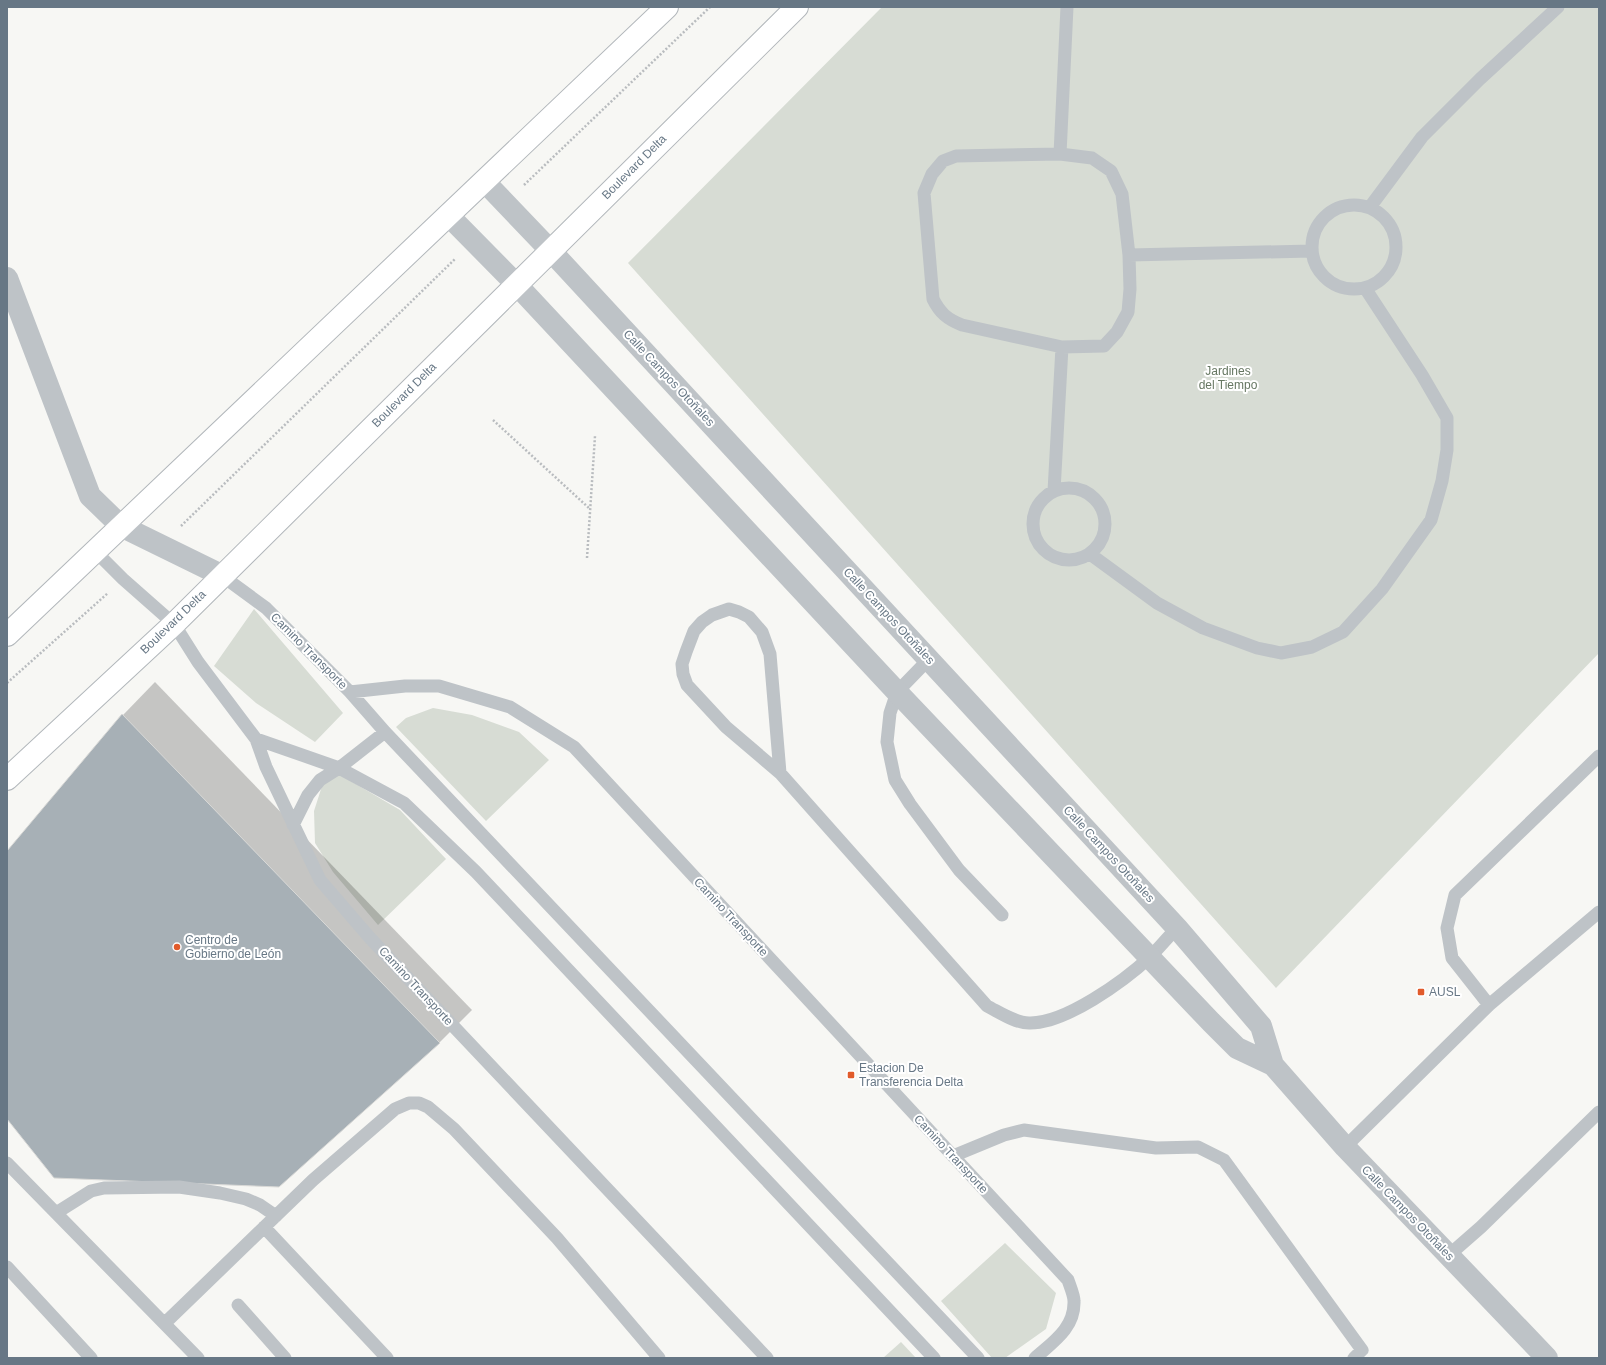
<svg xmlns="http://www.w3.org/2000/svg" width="1606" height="1365" viewBox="0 0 1606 1365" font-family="Arial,sans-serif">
<rect width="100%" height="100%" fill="#f7f7f4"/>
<!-- green -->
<path fill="#d7dcd4" d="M882 7H1599V653L1276 988 628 263Z
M254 609 343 713 315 742 256 703 214 666Z
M433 708 472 715 519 732 549 760 486 821 396 727 406 718Z
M337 773 400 810 446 859 378 925 333 872 315 843 314 811 323 783Z
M1005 1243 1056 1293 1046 1329 1005 1358H992L941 1301Z
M901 1342 916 1358H883Z"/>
<!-- shadow -->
<path fill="#0003" d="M155 682 472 1010 440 1042 278 1186 7 1117V852L123 715Z"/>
<!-- building -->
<path fill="#a7b0b6" stroke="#d9d9d7" d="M122 714 440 1043 279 1187 54 1178 7 1119V851Z"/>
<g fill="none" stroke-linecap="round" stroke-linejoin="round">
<defs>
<path id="primary" d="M7 635 667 7
M7 779 174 624 797 7"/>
</defs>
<!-- primary casing -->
<use href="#primary" stroke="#b2b7bb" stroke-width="24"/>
<!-- path -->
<path stroke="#b9bcbf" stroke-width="2.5" stroke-dasharray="2 2" stroke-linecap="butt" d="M524 185 710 7
M493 420 590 509
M181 526 455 259
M587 558 595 436
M7 683 108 593"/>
<!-- service -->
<path stroke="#bec3c7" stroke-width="13" d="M1060 154 1092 158 1111 171 1122 194 1129 255 1130 289 1128 312 1117 332 1104 346 1062 347 962 325C947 319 940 313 933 299L924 193 932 174 943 161 956 156Z
M1060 154 1067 7
M1312 247a42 42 0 1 1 84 0a42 42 0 1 1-84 0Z
M1370 207 1422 137 1480 79 1558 7
M1129 255 1311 251
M1033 524a36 36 0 1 1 72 0a36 36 0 1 1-72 0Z
M1054 491 1062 347
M95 551 123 579 174 624 198 662 256 739 266 767 320 880 370 938 767 1358
M1090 554 1157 603 1203 628 1257 648 1281 653 1312 647 1343 632 1382 589 1431 520 1442 481 1447 450V418L1422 375 1365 288
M221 575 266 608 350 692 405 686H439L510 707 574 747 1068 1280C1070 1286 1074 1295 1074 1301 1075 1328 1053 1342 1035 1358
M929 659 897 692 890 713 887 742 895 780 910 804 959 870 1002 915
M350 692 385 732 978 1358
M256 739 339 768 404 803 476 872 934 1358
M780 773 770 654 762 632 749 617 739 612 729 609 712 615 702 622 694 631 686 652 682 664 683 674 687 685 726 727 780 773 987 1006C999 1012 1015 1023 1029 1023 1065 1024 1124 981 1150 957 1159 948 1168 937 1177 928
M293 825 308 795 320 780 339 768 385 732
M1489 1005 1452 958 1447 928 1455 895 1599 756
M1345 1147 1489 1005 1599 912
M953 1156 1004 1135 1024 1130 1156 1148 1198 1147 1224 1160 1362 1350 1354 1358
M7 1163 198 1358
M56 1213 91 1191 104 1188 179 1187 220 1193 246 1199 260 1205 276 1216
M264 1227 387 1358
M1449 1255 1481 1227 1599 1112
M7 1267 91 1358
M238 1305 285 1358
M165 1323 313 1180 395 1109 409 1103H419L428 1107 454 1129 557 1238 659 1358"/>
<!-- minor -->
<path stroke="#bec3c7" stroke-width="22" d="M7 278 90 496 121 526 221 575"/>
<!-- tertiary -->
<path stroke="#bec3c7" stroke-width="22" d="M484 181 550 250 1177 928 1261 1026 1273 1065 1345 1147 1547 1358
M448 215 516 284 897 692 1211 1022 1237 1048 1273 1065"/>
<!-- primary -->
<use href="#primary" stroke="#fff" stroke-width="22"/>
</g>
<!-- markers -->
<g fill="#e15b2b" stroke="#fff" stroke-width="1.5">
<circle cx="177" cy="947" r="4"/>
<rect x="1417" y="988" width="8" height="8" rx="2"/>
<rect x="847" y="1071" width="8" height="8" rx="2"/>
</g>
<g text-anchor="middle" stroke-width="4" stroke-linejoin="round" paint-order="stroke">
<!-- street labels -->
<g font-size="12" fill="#677785" stroke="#fff">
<text transform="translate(634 167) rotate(-45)" y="4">Boulevard Delta</text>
<text transform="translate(669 378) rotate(47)" y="4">Calle Campos Otoñales</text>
<text transform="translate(404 395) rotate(-45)" y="4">Boulevard Delta</text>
<text transform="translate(889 616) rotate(47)" y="4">Calle Campos Otoñales</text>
<text transform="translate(173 622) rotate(-44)" y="4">Boulevard Delta</text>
<text transform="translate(309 651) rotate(45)" y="4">Camino Transporte</text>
<text transform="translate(1109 854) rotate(47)" y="4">Calle Campos Otoñales</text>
<text transform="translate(731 917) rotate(47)" y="4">Camino Transporte</text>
<text transform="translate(416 986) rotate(47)" y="4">Camino Transporte</text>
<text transform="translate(951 1154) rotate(47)" y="4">Camino Transporte</text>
<text transform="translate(1408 1213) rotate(46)" y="4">Calle Campos Otoñales</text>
</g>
<!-- park labels -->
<g font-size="12" fill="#667762" stroke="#fff">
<text x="1228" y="375">Jardines<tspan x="1228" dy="14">del Tiempo</tspan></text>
</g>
<!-- poi labels -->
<g font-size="12" fill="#677785" stroke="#fff" text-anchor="start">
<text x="185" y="944">Centro de<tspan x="185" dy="14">Gobierno de León</tspan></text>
<text x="1429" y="996">AUSL</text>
<text x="859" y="1072">Estacion De<tspan x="859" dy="14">Transferencia Delta</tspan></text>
</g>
</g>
<!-- border -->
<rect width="1606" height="1365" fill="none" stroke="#677785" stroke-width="16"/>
</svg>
